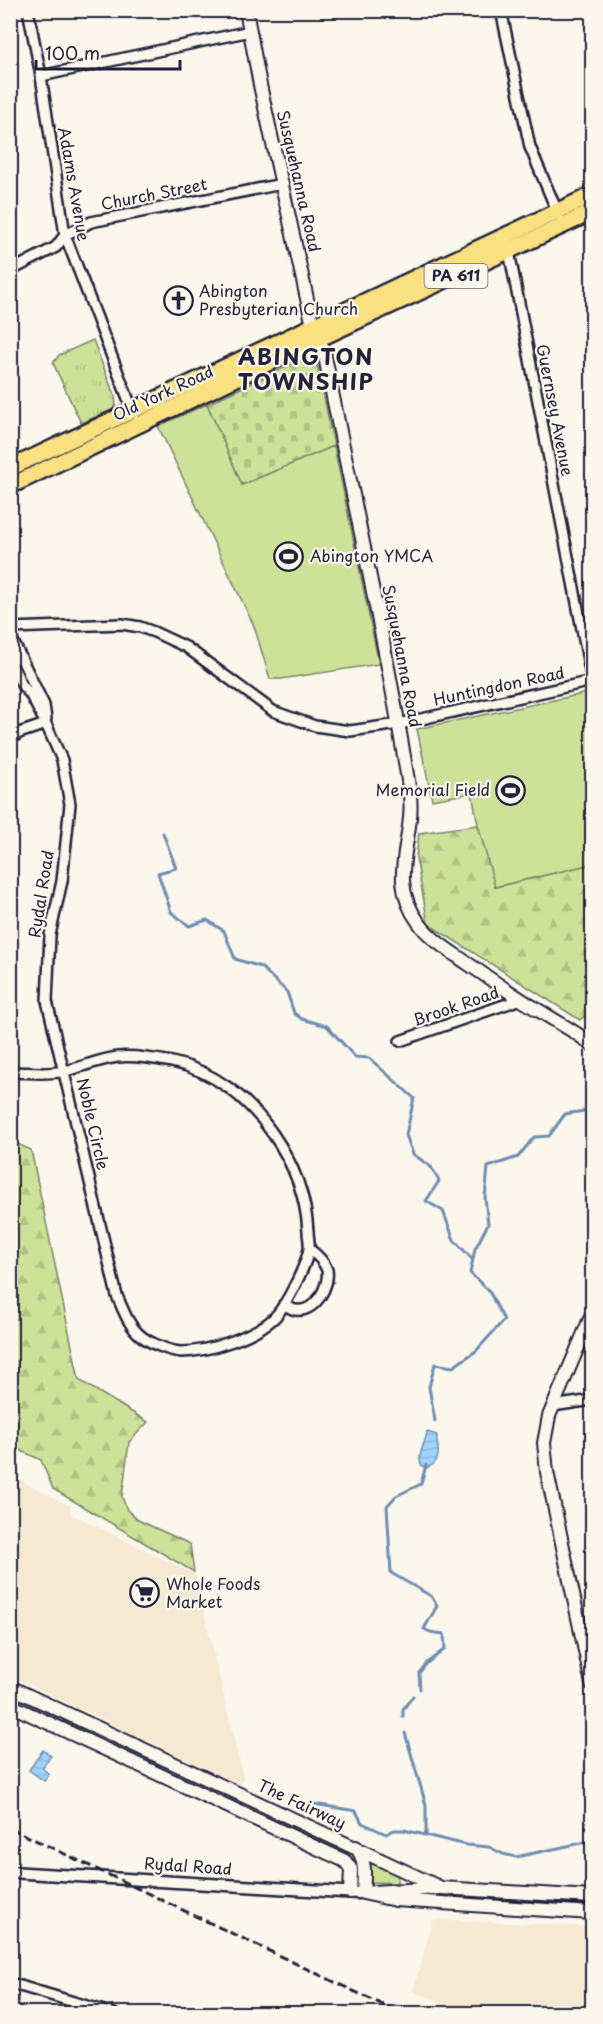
<svg xmlns="http://www.w3.org/2000/svg" width="603" height="2024" viewBox="0 0 603 2024" font-family="'Playpen Sans',sans-serif">
<defs>
<pattern id="grass-tufts" width="24" height="20" patternUnits="userSpaceOnUse" patternTransform="scale(1.5)"><rect width="24" height="20" fill="#cde298"/><path d="M3 7l-1-3M5 7V3M7 7l1-3M15 17l-1-3M17 17v-4M19 17l1-3" fill="none" stroke="#b0c284"/></pattern>
<pattern id="forest-firs" width="22" height="20" patternUnits="userSpaceOnUse" patternTransform="scale(1.5)"><rect width="22" height="20" fill="#cde298"/><path d="M5 1l3.5 6h-7zM16 11l3.5 6h-7z" fill="#b0c284"/></pattern>
<pattern id="cemetery-stones" width="16" height="16" patternUnits="userSpaceOnUse" patternTransform="scale(1.5)"><rect width="16" height="16" fill="#cde298"/><path d="M2 7V4a2 2 0 0 1 4 0v3zM10 15v-3a2 2 0 0 1 4 0v3z" fill="#b0c284"/></pattern>
<pattern id="water-rules" width="6" height="5" patternUnits="userSpaceOnUse" patternTransform="scale(1.5)"><rect width="6" height="5" fill="#a0d5ff"/><path d="M0 2.5h6" fill="none" stroke="#8ab7db"/></pattern>
</defs>
<rect width="100%" height="100%" fill="#fbf7ec"/>
<filter id="ink" filterUnits="userSpaceOnUse"><feTurbulence type="fractalNoise" baseFrequency=".0167" numOctaves="2"/><feDisplacementMap in="SourceGraphic" scale="12" xChannelSelector="R" yChannelSelector="G"/><feConvolveMatrix kernelMatrix="1 2 1 2 8 2 1 2 1" color-interpolation-filters="sRGB"/></filter>
<g filter="url(#ink)">
<!-- built -->
<path fill="#f6e9d4" d="M11 1475 70 1506 71 1514 189 1571 196 1577 243 1777 241 1785 11 1676Z
M433 1919 592 1927V2013H466L413 1991Z"/>
<!-- grass -->
<path fill="url(#grass-tufts)" stroke="#78826a" stroke-width="1.5" d="M93 340 115 397 116 405 112 410 81 423 53 363 59 355Z
M64 1720 88 1731H99L187 1773 184 1776 163 1765H151L64 1723Z
M264 1810 350 1849 359 1861 356 1862 263 1817Z
M370 1860 398 1872 397 1883 370 1882Z"/>
<!-- forest -->
<path fill="url(#forest-firs)" stroke="#78826a" stroke-width="1.5" d="M478 825 496 887 592 864V1009L580 1020 428 924 416 857 419 833Z
M11 1141 31 1150 79 1380 148 1422 129 1442 122 1497 127 1510 138 1520 190 1544 194 1572 53 1489 41 1460 11 1446Z"/>
<!-- cemetery -->
<path fill="url(#cemetery-stones)" stroke="#78826a" stroke-width="1.5" d="M311 355 316 358 334 446 242 485 207 404Z"/>
<!-- pitch -->
<path fill="#cde298" stroke="#78826a" stroke-width="1.5" d="M207 404 242 485 334 446 379 664 281 679H270L254 626 158 426Z
M592 692V864L495 887 478 825 472 793 432 800 417 729Z"/>
<!-- water -->
<path fill="url(#water-rules)" stroke="#6e8db1" stroke-width="1.5" d="M427 1432 437 1435C436 1442 439 1448 438 1455 437 1465 422 1475 420 1460 419 1452 426 1441 427 1432Z
M43 1750 51 1756 42 1768 49 1774 44 1781 29 1770Z"/>
<g fill="none" stroke-linecap="round" stroke-linejoin="round">
<!-- stream -->
<path stroke="#6e8db1" stroke-width="3" d="M163 833 176 868 158 873 171 912 189 926 207 920 224 931 235 959 261 967 287 992 294 1013 302 1019 327 1026 355 1057 369 1058 414 1098 406 1135 413 1154 431 1167 439 1181 426 1201 443 1211 454 1240 473 1260
M435 1421 429 1387 435 1364 453 1367 476 1351 504 1320 489 1291 470 1273 475 1249 488 1224 485 1198 488 1167 518 1157 534 1137 549 1136 565 1114 584 1111 592 1103
M420 1689 419 1673 427 1663 445 1649 444 1634 430 1632 424 1629 437 1606 431 1596 391 1573 387 1506 396 1496 421 1484 426 1465
M403 1716V1709L413 1696
M405 1733 426 1805V1836
M314 1804 356 1811 362 1823 386 1834 394 1830H404L467 1845 489 1847 503 1854 516 1857 586 1842 592 1844"/>
<defs>
<path id="minor" d="M28 10 41 76 65 235 134 414
M501 10 530 147 559 216
M41 76 250 31
M509 251 592 681
M10 271 56 247 65 235 91 222 282 184
M10 628 122 624 140 627 154 632 186 647 273 711 315 726 350 731 399 724 592 681
M10 635 44 705 46 719
M10 740 19 733 46 724
M400 1041 521 999
M10 1072C28 1072 47 1075 65 1071 83 1067 100 1059 118 1057 134 1055 156 1059 172 1062 214 1071 249 1099 273 1134 293 1163 306 1196 308 1231 308 1237 310 1244 309 1249 306 1266 286 1306 274 1318 255 1336 208 1352 181 1352 169 1351 149 1343 140 1335 128 1325 123 1309 117 1296L47 1001 50 935 62 881 70 804 62 760 46 724 30 694 22 685 10 661 21 657
M284 1304C287 1306 292 1310 296 1310 315 1313 330 1286 327 1270 324 1261 316 1254 309 1249
M553 1406 592 1400
M10 1983 114 2014"/>
<path id="tertiary" d="M10 1872 358 1893"/>
<path id="secondary" d="M246 10 260 85 313 326 324 351C352 497 386 641 409 787 418 838 384 876 419 923 431 940 450 951 467 963 492 980 517 998 543 1013 560 1024 577 1032 592 1045
M592 1314 549 1416 544 1443 547 1472 592 1684
M10 1687 441 1888 592 1897
M10 1705 345 1861 351 1869 350 1892
M356 1847C367 1861 364 1877 363 1893
M373 1892 440 1888
M363 1893 395 1900 592 1913"/>
<path id="trunk" d="M10 468 592 195
M10 486 318 339 592 212"/>
</defs>
<!-- minor casing -->
<use href="#minor" stroke="#22223b" stroke-width="14"/>
<!-- tertiary casing -->
<use href="#tertiary" stroke="#22223b" stroke-width="15"/>
<!-- secondary casing -->
<use href="#secondary" stroke="#22223b" stroke-width="16"/>
<!-- trunk casing -->
<use href="#trunk" stroke="#22223b" stroke-width="20"/>
<!-- minor -->
<use href="#minor" stroke="#fbf7ec" stroke-width="9"/>
<!-- tertiary -->
<use href="#tertiary" stroke="#fbf7ec" stroke-width="10"/>
<!-- secondary -->
<use href="#secondary" stroke="#fbf7ec" stroke-width="12"/>
<!-- trunk -->
<use href="#trunk" stroke="#f9e181" stroke-width="15"/>
<!-- rail -->
<path stroke="#22223b" stroke-width="3" stroke-dasharray="9 4.5" stroke-linecap="butt" d="M10 1828 402 2014"/>
</g>
</g>
<!-- icons -->
<defs>
<symbol id="church-ring" viewBox="-11 -11 22 22"><circle r="9.5" fill="#fbf7ec" stroke="#22223b" stroke-width="1.5"/><path d="M-1.2-6h2.4v3.5h3.3v2.4h-3.3V6h-2.4V-.1h-3.3v-2.4h3.3Z" fill="#22223b"/></symbol>
<symbol id="stadium-ring" viewBox="-11 -11 22 22"><circle r="9.5" fill="#fbf7ec" stroke="#22223b" stroke-width="1.5"/><path d="M0-5a6.5 5 0 1 0 0 10a6.5 5 0 1 0 0-10ZM-3.5-1.8h7v3.6h-7Z" fill="#22223b"/></symbol>
<symbol id="supermarket-ring" viewBox="-11 -11 22 22"><circle r="9.5" fill="#fbf7ec" stroke="#22223b" stroke-width="1.5"/><path d="M-6-5.5h2.5l.6 2H6L4.5 2H-2.5L-4.4-4H-6ZM-1.5 3.2a1.3 1.3 0 1 0 .1 0ZM3 3.2a1.3 1.3 0 1 0 .1 0Z" fill="#22223b"/></symbol>
</defs>
<g fill-rule="evenodd">
<use href="#church-ring" x="162" y="284" width="33" height="33"/>
<use href="#stadium-ring" x="272" y="540" width="33" height="33"/>
<use href="#stadium-ring" x="494" y="774" width="33" height="33"/>
<use href="#supermarket-ring" x="128" y="1576" width="33" height="33"/>
</g>
<g text-anchor="middle" stroke-width="4.5" stroke-linejoin="round" paint-order="stroke">
<!-- shield labels -->
<rect fill="#fbf7ec" stroke="#636270" stroke-width="1.5" x="424.5" y="264" width="63" height="24" rx="4.5"/>
<g font-size="15" font-weight="bold" fill="#22223b">
<text x="456" y="281">PA 611</text>
</g>
<!-- street labels -->
<g font-size="16" fill="#22223b" stroke="#fbf7ec">
<text transform="translate(299 181) rotate(77)" y="6">Susquehanna Road</text>
<text transform="translate(74 184) rotate(80)" y="6">Adams Avenue</text>
<text transform="translate(154 194) rotate(-11)" y="6">Church Street</text>
<text transform="translate(163 393) rotate(-25)" y="6">Old York Road</text>
<text transform="translate(555 410) rotate(79)" y="6">Guernsey Avenue</text>
<text transform="translate(402 656) rotate(79)" y="6">Susquehanna Road</text>
<text transform="translate(499 686) rotate(-12)" y="6">Huntingdon Road</text>
<text transform="translate(41 894) rotate(-81)" y="6">Rydal Road</text>
<text transform="translate(456 1006) rotate(-19)" y="6">Brook Road</text>
<text transform="translate(93 1124) rotate(77)" y="6">Noble Circle</text>
<text transform="translate(302 1804) rotate(25)" y="6">The Fairway</text>
<text transform="translate(188 1866) rotate(4)" y="6">Rydal Road</text>
</g>
<!-- poi labels -->
<g font-size="16" fill="#22223b" stroke="#fbf7ec" text-anchor="start">
<text x="199" y="297">Abington<tspan x="199" dy="18">Presbyterian Church</tspan></text>
<text x="310" y="562">Abington YMCA</text>
<text x="490" y="796" text-anchor="end">Memorial Field</text>
<text x="166" y="1590">Whole Foods<tspan x="166" dy="18">Market</tspan></text>
</g>
<!-- district labels -->
<g font-size="22" font-weight="bold" letter-spacing="1.5" fill="#22223b" stroke="#fbf7ec">
<text x="306" y="365">ABINGTON<tspan x="306" dy="25">TOWNSHIP</tspan></text>
</g>
</g>
<!-- margin -->
<rect width="603" height="2024" fill="none" stroke="#fbf7ec" stroke-width="36"/>
<rect x="18" y="18" width="567" height="1988" fill="none" stroke="#22223b" stroke-width="2" filter="url(#ink)"/>
<!-- scale -->
<path d="M36 60v9h144v-9" fill="none" stroke="#22223b" stroke-width="3"/>
<text x="45" y="60" font-size="18" fill="#22223b" stroke="#fbf7ec" stroke-width="4.5" paint-order="stroke">100 m</text>
</svg>
